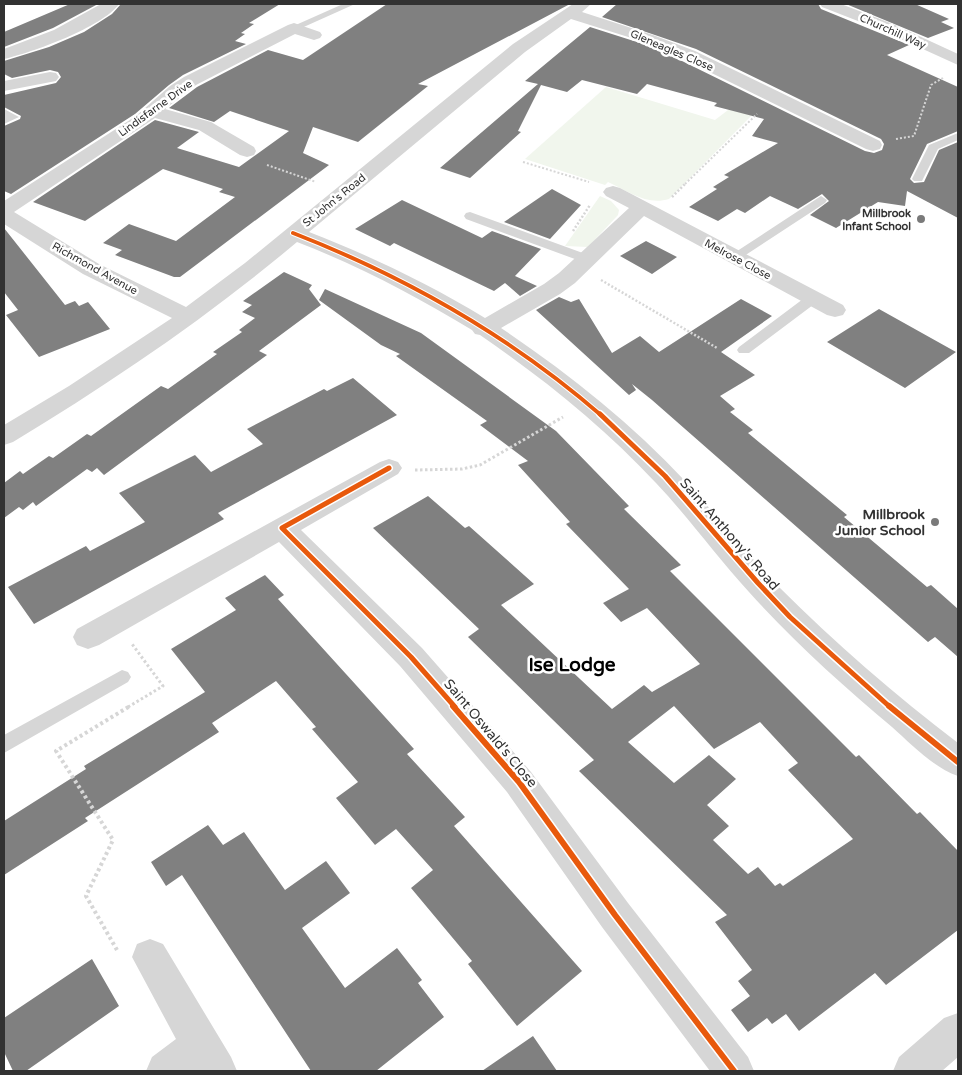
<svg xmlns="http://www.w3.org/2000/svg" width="962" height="1075" viewBox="0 0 962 1075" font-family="'Varela Round',sans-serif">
<rect width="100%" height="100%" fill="#fff"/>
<!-- green -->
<path fill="#f1f6ed" d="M606 87 715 120 736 104 755 112 669 199C647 206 628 191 608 182L605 185 525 159Z
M600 196 611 201 619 210 618 215 588 247 565 246Z"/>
<!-- building -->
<path fill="#808080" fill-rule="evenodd" d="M70 4H98L53 28 4 47V32Z
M121 4H280L249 23 254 24 241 33 245 34 235 41 246 44 183 75 169 85 135 114 11 194 4 191V126L20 119 21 116 4 107V95L56 83 61 77 58 72 50 70 12 78 4 74V61L49 47 84 32 112 14Z
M387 4H570L418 84 428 86 358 142 313 127 303 153 329 165 180 277H174L115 255 122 250 103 243 129 224 176 241 235 197 219 192 223 189 163 169 85 221 33 202 155 120 199 132 177 148 239 167 289 131 230 111 214 122 169 108 197 87 268 50 303 60Z
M617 4H818L821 9 909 45 887 55 958 87V131L927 144 910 179 914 183 924 182 939 150 958 142V218L907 191 905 206 878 202 836 228 810 215 829 201 822 194 798 209 770 196 745 213 737 209 718 221 689 207 717 189 713 187 729 177 724 175 778 143 752 136 764 119 714 106 717 103 647 84 637 94 582 80 567 92 541 85 518 131 521 132 470 178 440 168 538 84 525 81 590 27 640 43 682 61 865 151 874 153 882 150 884 144 881 139 696 49 602 17Z
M846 4H915L949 19 941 22 954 28 928 38Z
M552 189 581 205 550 239 504 222Z
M402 200 482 238 492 231 541 249 515 276 537 286 520 296 505 283 494 291 394 243 390 246 355 229Z
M4 228 65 305 75 301 79 306 88 302 110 329 39 357 6 315 18 310 4 292Z
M646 241 677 257 652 274 620 256Z
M284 272 312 285 309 289 321 305 259 351 267 355 104 475 97 468 92 472 87 469 36 506 33 502 23 510 19 507 4 518V483L20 471 23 474 49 456 53 458 87 434 91 436 161 386 168 389 217 354 213 352 242 332 239 330 255 318 242 312 252 305 243 301Z
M325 289 421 333 556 431 629 506 624 509 681 565 670 571 856 757 859 755 917 814 920 812 958 851V930L886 985 875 973 799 1031 786 1014 772 1024 767 1018 748 1032 731 1010 750 996 738 981 752 970 715 922 727 915 579 771 594 760 468 637 479 629 373 528 428 496 465 528 469 526 534 584 501 605 612 709 644 685 652 692 700 664 647 608 621 622 603 603 629 589 566 524 570 522 518 465 528 461 480 425 487 421 396 356 400 354 381 345 319 300ZM674 706 714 749 760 722 798 763 788 770 853 839 783 886 780 883 775 886 758 867 748 874 713 840 729 826 707 805 736 779 709 755 674 783 628 742Z
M559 297 571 302 579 299 612 353 640 336 659 352 741 299 772 316 721 352 755 375 720 396 735 409 730 412 753 430 748 433 847 515 844 517 927 587 931 585 958 609V657L935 637 928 642 652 400 632 384 636 390 629 395 536 310Z
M879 309 956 352 905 388 827 342Z
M353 378 397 415 218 513 224 519 34 624 8 587 86 546 90 551 145 522 119 493 195 455 211 472 263 444 247 429 324 389 327 391Z
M265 575 284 595 278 599 414 749 407 754 465 817 454 826 582 971 517 1026 468 964 472 961 411 888 433 870 396 829 375 845 336 798 358 782 312 729 316 727 276 681 212 723 219 732 85 818 88 821 4 875V821L86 769 84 766 205 692 171 649 236 610 225 598Z
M208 825 223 845 244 832 285 890 326 861 350 893 302 928 345 988 397 948 422 980 418 983 444 1017 376 1071H311L182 875 166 886 151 862Z
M92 959 119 1006 26 1071H13L4 1052V1018Z
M533 1036 557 1071H482Z"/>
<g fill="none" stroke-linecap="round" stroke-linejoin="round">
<!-- path-far3 -->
<path stroke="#d6d6d6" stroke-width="2" stroke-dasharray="2 2" stroke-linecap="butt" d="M896 139 914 136 931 85 943 78
M523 162 589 182
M267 165 316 182
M685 184 757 114"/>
<!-- path-far2 -->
<path stroke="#d6d6d6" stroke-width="2.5" stroke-dasharray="2 2" stroke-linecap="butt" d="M672 197 686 183
M573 231 590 205
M601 280 717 348"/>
<!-- path-far1 -->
<path stroke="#d6d6d6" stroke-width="3" stroke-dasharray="2.5 2.5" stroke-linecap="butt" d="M415 470 462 469 480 465 563 417
M128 707 163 686 132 644"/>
<!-- path -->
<path stroke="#d6d6d6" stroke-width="4" stroke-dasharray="3 3" stroke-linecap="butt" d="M117 950 86 896 113 840 56 751 130 706"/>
<!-- lane -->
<path fill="#d6d6d6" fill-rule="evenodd" d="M343 4H355L297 30H291L289 28Z
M4 109 19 117 4 124Z
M958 133V140L938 149 922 181H914L912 179 929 145Z
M821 196 827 200 825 203 738 260 734 261 728 257Z
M470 212 591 256 593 259 587 263 583 262 466 219 464 216 466 213Z
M812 295 817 296 819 299 817 302 749 353H739L737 350 739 347 807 296Z
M122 670 128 672 131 677 128 682 4 753V735Z"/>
<!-- street -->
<path fill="#d6d6d6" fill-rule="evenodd" d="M101 4H119C103 27 31 53 4 59V49L54 30Z
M573 4H591L582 12 653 35 695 51 880 141 882 145 880 149 873 151 866 149 683 59 641 41 571 19 525 52 309 232C371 256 429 284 485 318L544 284 559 273 629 208 606 196 603 192 606 188 613 186 620 188 843 305 846 310 843 315 835 317 827 315 644 216 575 283 560 294 501 328C568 373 631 423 686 482 718 516 746 554 779 587 835 643 895 695 958 743V776C934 768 911 744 892 727 842 685 793 641 749 592 717 557 689 518 656 483 604 427 544 379 480 335L475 334 472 330C416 296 359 266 297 242 208 317 112 382 13 442L4 445V425L69 386 172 318 83 274 4 224V201L136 116 170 86 184 77 288 25 294 23 320 32 322 35 320 38 314 40 295 34 196 85 165 109 211 122 254 147 256 151 254 155 247 157 240 155 199 130 155 118 14 212 99 264 186 307 245 263 513 44Z
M820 4H841L893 24 958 54V65L881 30 822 7Z
M50 72 56 73 59 77 56 81 4 91V81Z
M389 459 398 462 402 468 398 474 301 530 422 648 531 772 628 903 748 1057 754 1071H710L602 927 507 792 400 666 279 542 99 645 88 649 77 645 73 637 77 629 380 462Z
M150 939 163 944 231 1057 237 1071H146L152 1057 176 1039 132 957 137 944Z
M958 1013V1057L942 1071H893L899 1057 944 1018Z"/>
<defs>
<path id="cycleway-far2" d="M293 233C406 277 510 336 602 416"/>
<path id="cycleway-far1" d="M600 414 665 476 758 583 790 617 890 707
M389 468 282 528 411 657 455 707"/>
<path id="cycleway" d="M453 706 519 782 615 915 734 1071
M889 706 958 762"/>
</defs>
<!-- cycleway-far2 casing -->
<use href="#cycleway-far2" stroke="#fff" stroke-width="6"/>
<!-- cycleway-far1 casing -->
<use href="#cycleway-far1" stroke="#fff" stroke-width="8"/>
<!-- cycleway casing -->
<use href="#cycleway" stroke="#fff" stroke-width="9"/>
<!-- cycleway-far2 -->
<use href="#cycleway-far2" stroke="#e8590c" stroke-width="4"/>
<!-- cycleway-far1 -->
<use href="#cycleway-far1" stroke="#e8590c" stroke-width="5"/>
<!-- cycleway -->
<use href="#cycleway" stroke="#e8590c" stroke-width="6"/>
</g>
<!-- markers -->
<g fill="#7a7a7a" stroke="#fff" stroke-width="2">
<circle cx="921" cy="219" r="5"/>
<circle cx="935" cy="522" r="5"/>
</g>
<g text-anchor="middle" stroke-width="5" stroke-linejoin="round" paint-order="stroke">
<!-- far-street labels -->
<g font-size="11" fill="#323232" stroke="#fff">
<text transform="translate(893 31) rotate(24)" y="4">Churchill Way</text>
<text transform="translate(672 50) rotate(23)" y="4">Gleneagles Close</text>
<text transform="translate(155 108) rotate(-36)" y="4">Lindisfarne Drive</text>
<text transform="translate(334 200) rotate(-39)" y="4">St John's Road</text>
<text transform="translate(738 259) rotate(28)" y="4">Melrose Close</text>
<text transform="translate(95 268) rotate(29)" y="4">Richmond Avenue</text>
</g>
<!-- far-poi labels -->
<g font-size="11" font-weight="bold" fill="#323232" stroke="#fff" text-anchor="end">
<text x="911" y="217">Millbrook<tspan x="911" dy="13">Infant School</tspan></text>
</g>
<!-- poi labels -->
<g font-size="14" font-weight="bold" fill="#323232" stroke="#fff" text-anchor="end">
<text x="925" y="519">Millbrook<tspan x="925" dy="16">Junior School</tspan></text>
</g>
<!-- street labels -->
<g font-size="14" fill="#323232" stroke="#fff">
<text transform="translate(730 534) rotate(49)" y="5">Saint Anthony's Road</text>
<text transform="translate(491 733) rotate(50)" y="5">Saint Oswald's Close</text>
</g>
<!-- district labels -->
<g font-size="19" font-weight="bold" fill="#000" stroke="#fff">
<text x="572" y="671">Ise Lodge</text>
</g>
</g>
<!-- border -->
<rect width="962" height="1075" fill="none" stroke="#323232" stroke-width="10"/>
</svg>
